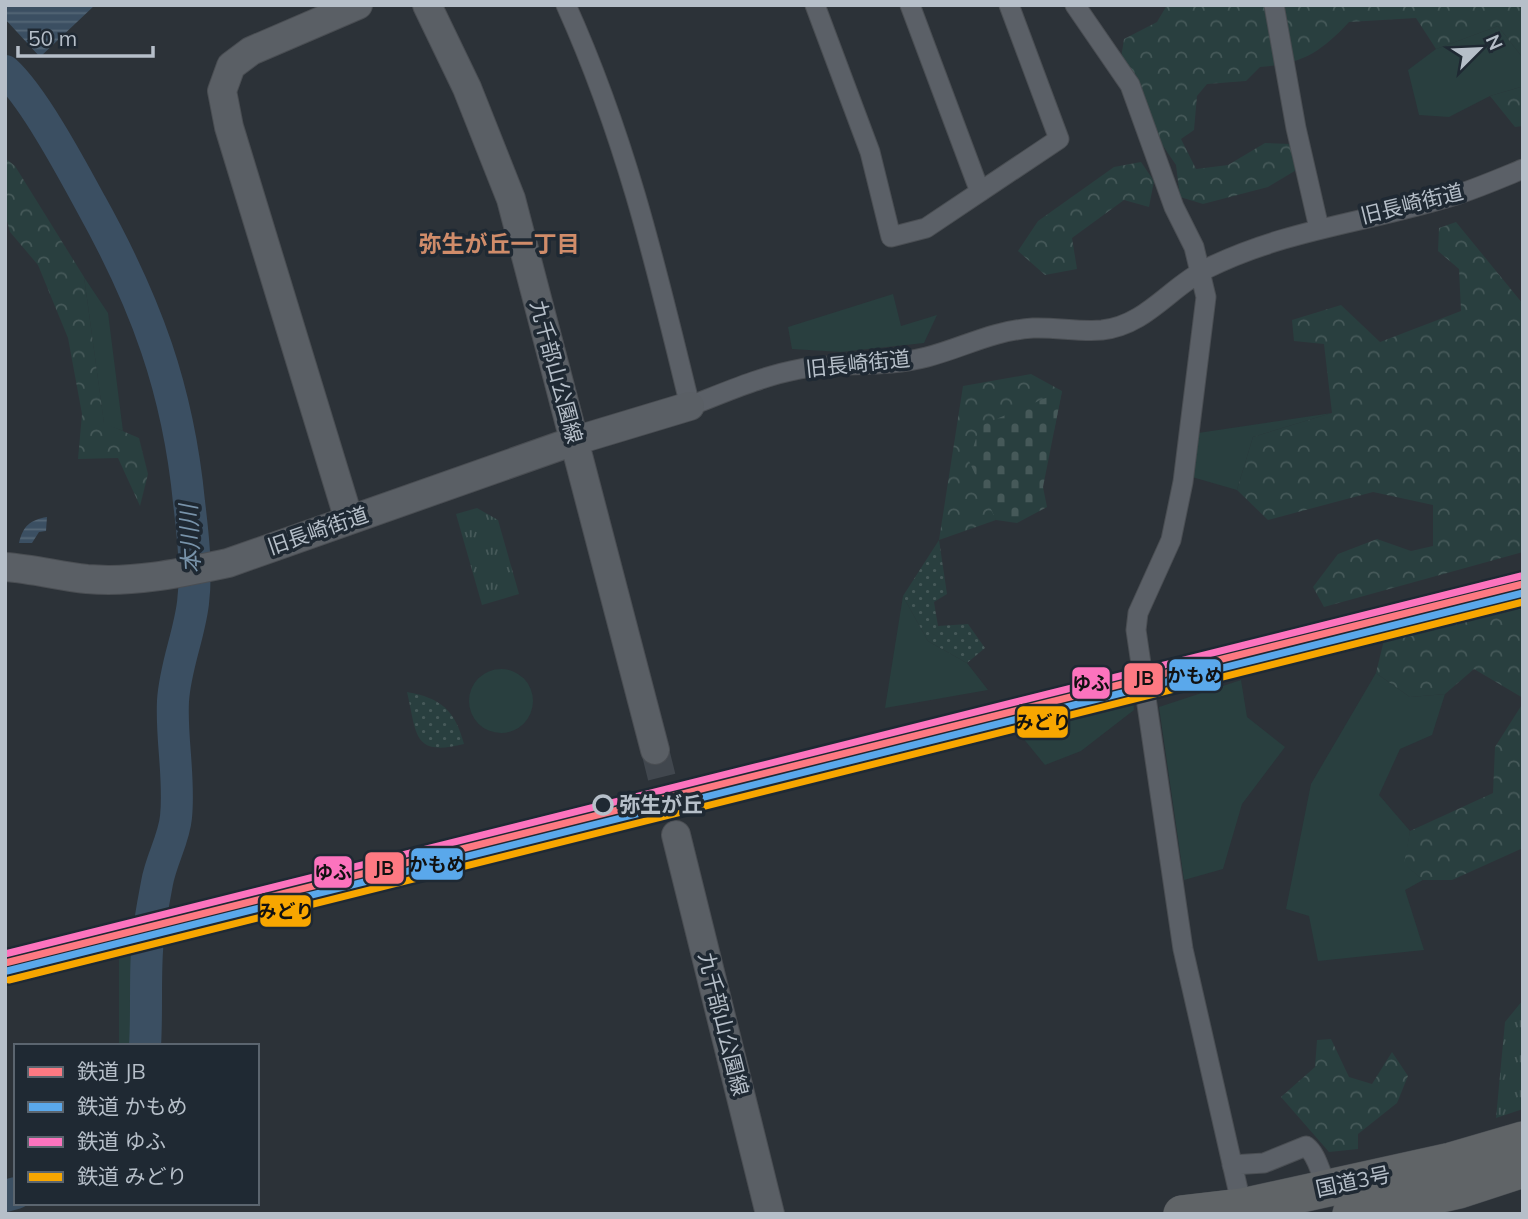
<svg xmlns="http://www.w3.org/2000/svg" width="1528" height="1219" viewBox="0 0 1528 1219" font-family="Mulish,'Noto Sans JP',sans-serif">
<defs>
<pattern id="forest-crowns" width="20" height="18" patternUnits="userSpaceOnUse" patternTransform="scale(1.75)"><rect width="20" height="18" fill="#293f3f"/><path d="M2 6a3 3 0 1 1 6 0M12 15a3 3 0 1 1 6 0" fill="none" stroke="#465959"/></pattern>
<pattern id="cemetery-stones" width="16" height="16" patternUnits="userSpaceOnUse" patternTransform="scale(1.75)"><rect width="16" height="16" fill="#293f3f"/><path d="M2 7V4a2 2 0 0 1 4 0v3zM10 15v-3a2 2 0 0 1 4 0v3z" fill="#465959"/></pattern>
<pattern id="park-tufts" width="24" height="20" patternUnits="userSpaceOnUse" patternTransform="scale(1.75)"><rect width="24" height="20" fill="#293f3f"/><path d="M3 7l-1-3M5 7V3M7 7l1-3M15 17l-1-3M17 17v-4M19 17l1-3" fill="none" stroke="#465959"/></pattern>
<pattern id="garden-dots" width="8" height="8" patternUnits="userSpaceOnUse" patternTransform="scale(1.75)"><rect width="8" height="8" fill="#293f3f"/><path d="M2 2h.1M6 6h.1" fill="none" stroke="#465959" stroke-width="1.8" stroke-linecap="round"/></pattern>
<pattern id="water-rules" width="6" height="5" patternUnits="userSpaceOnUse" patternTransform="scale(1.75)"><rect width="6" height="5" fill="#3b4f62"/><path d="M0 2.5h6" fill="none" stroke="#556777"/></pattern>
</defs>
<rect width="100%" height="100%" fill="#2c3238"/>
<!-- grass -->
<path fill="#293f3f" d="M1498 26 1523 58 1521 87 1490 96 1449 117 1419 115 1408 70 1436 49Z
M84 277 108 313 123 431 104 424Z
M893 294 901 326 937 315 924 343 841 352 792 349 788 327Z
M1332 413 1253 437 1237 490 1192 477 1198 433Z
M903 596 928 641 967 663 988 690 885 708Z
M469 701a32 32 0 1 1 64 0a32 32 0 1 1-64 0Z
M1376 673 1410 697 1445 694 1432 735 1400 749 1379 795 1410 831 1405 864 1423 880 1405 890 1424 950 1318 961 1309 916 1286 909 1311 784Z
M1241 680 1247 717 1285 747 1242 804 1223 869 1184 880 1159 707Z
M1133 697 1134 710 1081 751 1045 765 1018 732 1023 720Z
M135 954 131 1046H119V957Z"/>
<!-- forest -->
<path fill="url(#forest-crowns)" d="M1167 5H1523V58L1498 26 1436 49 1416 18 1349 22C1320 53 1302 64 1260 67L1246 81 1207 84 1197 96 1194 130 1181 139 1196 169 1228 165 1265 143 1291 144 1298 169 1268 187 1203 204 1180 197 1176 165 1159 140 1121 58 1124 39 1157 22Z
M1523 79V126L1515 127 1490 96 1521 87Z
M5 158 15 166 84 277 104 423 139 438 148 474 140 506 118 458 78 459 82 414 68 338 38 265 10 232 5 214Z
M1141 162 1154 181 1149 207 1124 200 1072 238 1077 269 1045 275 1018 251 1038 221 1114 167Z
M1456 222 1523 304V552L1324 607 1313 587 1338 554 1377 539 1411 551 1433 546V505L1373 492 1268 520 1237 490 1253 437 1332 413 1324 344 1294 341 1292 320 1341 305 1380 342 1461 311 1459 269 1438 251 1439 228Z
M1031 374 1062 391 1054 431 989 471 996 520 939 540 963 386Z
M1523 602V698L1474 669 1445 694 1410 697 1376 673 1385 636Z
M1523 703V848L1452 880H1423L1404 864 1410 831 1493 793 1495 747Z
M1331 1039 1349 1077 1372 1084 1392 1052 1408 1076 1397 1103 1358 1134V1149L1329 1152 1281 1097 1315 1067 1317 1040Z"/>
<!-- cemetery -->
<path fill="url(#cemetery-stones)" d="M1062 391 1043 487 1047 507 1017 523 996 520 969 461 980 426Z"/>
<!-- park -->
<path fill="url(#park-tufts)" d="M477 508 498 520 519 594 482 605 456 514Z
M1523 1000V1109L1496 1118 1505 1022Z"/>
<!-- garden -->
<path fill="url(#garden-dots)" d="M939 540 947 594 934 602 938 626 968 624 985 648 967 663 928 641 903 596Z
M407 692C441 698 455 710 464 744 412 757 417 734 407 692Z"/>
<!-- water -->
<path fill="url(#water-rules)" d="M5 5H95L40 57 5 19Z
M47 517 46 531 39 532 32 543H19C23 526 30 520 47 517Z"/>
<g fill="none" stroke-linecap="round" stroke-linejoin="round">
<!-- river -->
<path stroke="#3b4f62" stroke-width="32" d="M5 71C33 96 72 169 91 204 146 303 178 389 189 502 193 535 197 570 193 603 189 636 175 667 173 701 171 739 180 778 176 817 174 839 161 860 157 883 153 905 148 928 147 951 145 982 147 1014 145 1046
M5 1196 16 1193"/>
<!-- secondary-tunnel -->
<path stroke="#41474e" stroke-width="28" stroke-dasharray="28 14" stroke-linecap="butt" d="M655 750 676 835"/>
<defs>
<path id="street" d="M566 5C626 138 656 266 690 406 726 392 762 376 800 369 842 362 885 368 927 357 965 347 991 331 1033 328 1056 327 1079 332 1102 330 1146 325 1169 288 1206 269 1288 228 1373 222 1459 194 1480 187 1501 178 1523 169
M815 5 870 152 891 237 926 228 1059 139 1009 5
M910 5 980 192
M1075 5 1130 85 1174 207 1194 247 1206 297 1183 482 1171 540 1138 613 1136 630 1183 949 1242 1207
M1274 5 1296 128 1319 228
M1232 1165 1264 1163 1306 1146C1321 1158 1319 1180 1333 1192"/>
<path id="secondary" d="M427 5 467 88 511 199 655 750
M349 520 229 127 222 91 231 66 251 51 358 5
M5 567C33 569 59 576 87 579 135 583 180 573 228 563L574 441 690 406
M676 835 770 1214"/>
<path id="highway" d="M1182 1214 1242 1207 1451 1161 1523 1140
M1351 1214 1459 1190 1523 1169"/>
</defs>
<!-- street casing -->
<use href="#street" stroke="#4a4e53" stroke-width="21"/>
<!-- secondary casing -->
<use href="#secondary" stroke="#4a4e53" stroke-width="30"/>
<!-- highway casing -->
<use href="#highway" stroke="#494e53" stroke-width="38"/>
<!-- street -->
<use href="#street" stroke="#5b6067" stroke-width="19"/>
<!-- secondary -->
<use href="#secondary" stroke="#5a5f65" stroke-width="28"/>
<!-- highway -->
<use href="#highway" stroke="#606467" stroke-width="37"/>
<defs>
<path id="rail-1" d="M5 963 1523 584"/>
<path id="rail-2" d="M7 971 1523 593"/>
<path id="rail-3" d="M5 954 1521 576"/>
<path id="rail-4" d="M9 980 1523 602"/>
</defs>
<!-- rail-1 casing -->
<use href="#rail-1" stroke="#1f2933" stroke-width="12"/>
<!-- rail-2 casing -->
<use href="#rail-2" stroke="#1f2933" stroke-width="12"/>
<!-- rail-3 casing -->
<use href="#rail-3" stroke="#1f2933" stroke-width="12"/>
<!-- rail-4 casing -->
<use href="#rail-4" stroke="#1f2933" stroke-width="12"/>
<!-- rail-1 -->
<use href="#rail-1" stroke="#fd7982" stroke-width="7"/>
<!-- rail-2 -->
<use href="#rail-2" stroke="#5aa8eb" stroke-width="7"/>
<!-- rail-3 -->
<use href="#rail-3" stroke="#fc73be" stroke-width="7"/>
<!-- rail-4 -->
<use href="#rail-4" stroke="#f7a600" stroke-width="7"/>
</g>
<!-- markers -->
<circle fill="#1f2933" stroke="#b6bfc9" stroke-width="3.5" cx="603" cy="805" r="9"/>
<g text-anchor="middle" stroke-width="7" stroke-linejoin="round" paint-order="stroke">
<!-- street labels -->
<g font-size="21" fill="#b6bfc9" stroke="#1f2933">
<text transform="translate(1412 204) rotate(-14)" y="7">旧長崎街道</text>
<text transform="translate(858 364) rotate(-6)" y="7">旧長崎街道</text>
<text transform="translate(556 372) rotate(75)" y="7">九千部山公園線</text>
<text transform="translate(318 531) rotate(-19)" y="7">旧長崎街道</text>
<text transform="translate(723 1024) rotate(76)" y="7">九千部山公園線</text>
<text transform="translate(1353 1182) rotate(-12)" y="7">国道3号</text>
</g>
<!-- stop labels -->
<g font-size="21" font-weight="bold" fill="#b6bfc9" stroke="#1f2933" text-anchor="start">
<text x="619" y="812">弥生が丘</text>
</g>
<!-- neighbourhood labels -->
<g font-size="23" font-weight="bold" fill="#d08c6a" stroke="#1f2933">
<text x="499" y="252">弥生が丘一丁目</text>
</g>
<!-- water labels -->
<g font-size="23" font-style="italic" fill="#7893aa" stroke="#1f2933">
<text transform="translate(190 539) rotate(-93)" y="8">本川川</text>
</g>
</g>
<g stroke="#1f2933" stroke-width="2.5">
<rect x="1168" y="658" width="54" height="34" rx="7" fill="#5aa8eb"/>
<rect x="1123" y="662" width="41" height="34" rx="7" fill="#fd7982"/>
<rect x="1071" y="666" width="40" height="34" rx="7" fill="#fc73be"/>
<rect x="1016" y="705" width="53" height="34" rx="7" fill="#f7a600"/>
<rect x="410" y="847" width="54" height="34" rx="7" fill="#5aa8eb"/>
<rect x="364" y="851" width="41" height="34" rx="7" fill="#fd7982"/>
<rect x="313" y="855" width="40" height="34" rx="7" fill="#fc73be"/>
<rect x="259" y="894" width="53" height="34" rx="7" fill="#f7a600"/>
</g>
<g font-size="19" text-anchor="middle" font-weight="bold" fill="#111">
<text x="1195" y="682">かもめ</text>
<text x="1144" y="685">JB</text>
<text x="1091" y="690">ゆふ</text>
<text x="1043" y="729">みどり</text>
<text x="437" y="871">かもめ</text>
<text x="384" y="875">JB</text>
<text x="333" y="879">ゆふ</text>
<text x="286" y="918">みどり</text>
</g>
<!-- border -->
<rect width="1528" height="1219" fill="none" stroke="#b6bfc9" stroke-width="14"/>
<!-- legend -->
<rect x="14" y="1044" width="245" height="161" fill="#1f2933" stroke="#5b656f" stroke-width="2"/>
<rect x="28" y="1067" width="35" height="10" fill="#fd7982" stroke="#5b656f" stroke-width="2"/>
<text x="77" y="1079" font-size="21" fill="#b6bfc9">鉄道 JB</text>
<rect x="28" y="1102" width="35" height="10" fill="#5aa8eb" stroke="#5b656f" stroke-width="2"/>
<text x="77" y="1114" font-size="21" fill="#b6bfc9">鉄道 かもめ</text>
<rect x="28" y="1137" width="35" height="10" fill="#fc73be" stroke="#5b656f" stroke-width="2"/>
<text x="77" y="1149" font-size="21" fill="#b6bfc9">鉄道 ゆふ</text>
<rect x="28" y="1172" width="35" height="10" fill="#f7a600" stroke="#5b656f" stroke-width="2"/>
<text x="77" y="1184" font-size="21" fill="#b6bfc9">鉄道 みどり</text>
<!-- north arrow -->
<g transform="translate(1479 49) rotate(66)" stroke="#1f2933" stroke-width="5" paint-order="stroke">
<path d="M0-5L12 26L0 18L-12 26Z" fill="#b6bfc9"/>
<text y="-10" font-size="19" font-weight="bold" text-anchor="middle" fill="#b6bfc9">N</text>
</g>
<!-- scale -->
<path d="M18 46v10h135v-10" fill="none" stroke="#b6bfc9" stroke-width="3.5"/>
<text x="28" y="46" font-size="21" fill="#b6bfc9" stroke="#1f2933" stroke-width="5" paint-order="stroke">50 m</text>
</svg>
